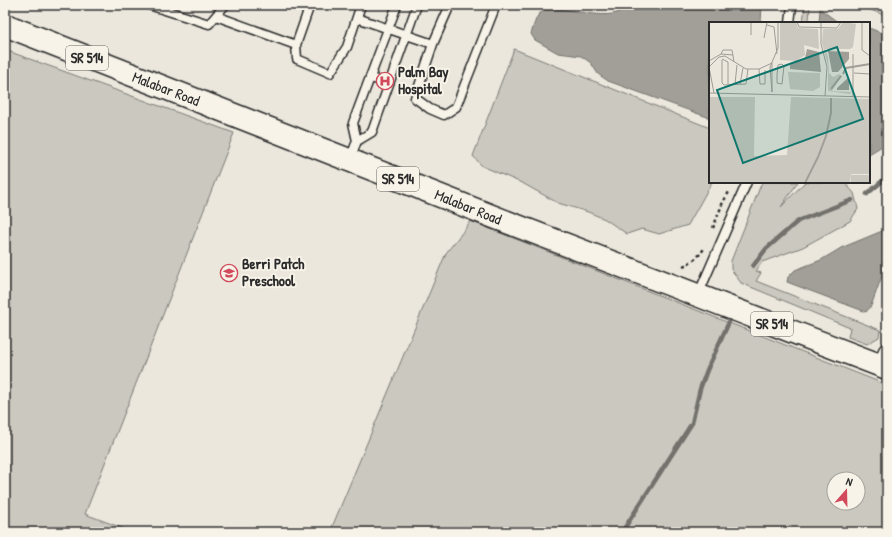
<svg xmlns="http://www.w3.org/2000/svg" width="892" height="537" viewBox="0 0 892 537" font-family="'Patrick Hand',sans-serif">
<rect width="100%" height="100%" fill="#ebe7dd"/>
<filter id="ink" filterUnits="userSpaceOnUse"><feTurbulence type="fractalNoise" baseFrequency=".025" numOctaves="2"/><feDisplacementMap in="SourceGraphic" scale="8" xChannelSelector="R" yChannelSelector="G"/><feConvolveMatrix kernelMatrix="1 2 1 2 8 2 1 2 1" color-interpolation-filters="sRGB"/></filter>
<g filter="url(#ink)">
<!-- green -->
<path fill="#cbc8bf" stroke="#7b7a75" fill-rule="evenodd" d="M805 5H810L809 23H803Z
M857 5H887V16Z
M514 49 710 128V182H712L688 225 659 234 642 229 627 234 605 219 588 212 558 203 524 184 482 166 473 156Z
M5 50 234 133 85 514 133 532H5Z
M762 182H798L781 207 805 182H844L854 193 858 209 850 221 803 247 762 262 756 271 761 273 756 281 880 330 879 337 867 344 848 337 850 328 741 283 731 269V261Z
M470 221 887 385V532H330L446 253 465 229ZM834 479H858V503H834Z"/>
<!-- water -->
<path fill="#a29f98" stroke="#72716c" d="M628 5H762L761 23H710V118L608 81 598 74 591 63 581 56 558 53 535 40 531 34C533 28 535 19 539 14 554 0 601 23 621 11 623 10 626 7 628 5Z
M820 9 839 23H819Z
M869 28 887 35V143L869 154Z
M887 229V262L871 306 866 312 787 282 788 277 795 270 821 260 841 248Z"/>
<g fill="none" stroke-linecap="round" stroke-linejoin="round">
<!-- stream -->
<path stroke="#72716c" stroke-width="4.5" d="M867 194 887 177
M753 266 766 249 798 221 852 200
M622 532 692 423 700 389 707 370 729 322"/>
<defs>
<path id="service" d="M149 5 209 24 225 5
M310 5 296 45 297 59 330 73 347 47 361 5
M450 5 433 44 415 98 430 109 444 115 456 107 496 5
M216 16 296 45
M357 18 433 44
M790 23 792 5
M370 78 389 83
M357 141 372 132 417 5
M350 159 357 141 353 123 397 5
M698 295 747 182"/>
<path id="minor" d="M881 366 887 351"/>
<path id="primary" d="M5 25 494 217 887 368"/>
</defs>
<!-- service casing -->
<use href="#service" stroke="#2b2b2b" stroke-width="11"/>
<!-- minor casing -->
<use href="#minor" stroke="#2b2b2b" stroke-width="19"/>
<!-- primary casing -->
<use href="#primary" stroke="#2b2b2b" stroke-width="25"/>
<!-- path -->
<path stroke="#2b2b2b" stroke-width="2.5" stroke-dasharray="3 3" stroke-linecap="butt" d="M713 228 723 202 729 192
M683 266C693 261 699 257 705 247"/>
<!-- service -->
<use href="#service" stroke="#f7f3e8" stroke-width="8"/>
<!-- minor -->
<use href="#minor" stroke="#f7f3e8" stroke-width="16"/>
<!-- primary -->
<use href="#primary" stroke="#f7f3e8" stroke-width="22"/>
</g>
</g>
<!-- icons -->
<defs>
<symbol id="hospital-ring" viewBox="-11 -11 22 22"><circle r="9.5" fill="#f7f3e8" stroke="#d1495b" stroke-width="1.5"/><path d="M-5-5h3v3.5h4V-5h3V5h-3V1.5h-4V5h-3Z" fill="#d1495b"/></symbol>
<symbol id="school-ring" viewBox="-11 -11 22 22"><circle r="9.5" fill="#f7f3e8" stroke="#d1495b" stroke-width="1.5"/><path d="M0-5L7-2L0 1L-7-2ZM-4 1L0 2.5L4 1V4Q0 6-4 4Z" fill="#d1495b"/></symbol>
</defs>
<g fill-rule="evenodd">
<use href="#hospital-ring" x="375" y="71" width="20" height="20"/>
<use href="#school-ring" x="219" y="263" width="20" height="20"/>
</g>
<g text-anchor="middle" stroke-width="4" stroke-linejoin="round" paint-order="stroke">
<!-- shield labels -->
<g fill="#f7f3e8" stroke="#686764" stroke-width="1">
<rect x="66" y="46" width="42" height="24" rx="3"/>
<rect x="377" y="167" width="42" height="24" rx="3"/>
<rect x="751" y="312" width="42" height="24" rx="3"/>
</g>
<g font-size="14" font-weight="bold" fill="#2b2b2b">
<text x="87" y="63">SR 514</text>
<text x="398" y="184">SR 514</text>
<text x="772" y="329">SR 514</text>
</g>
<!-- poi labels -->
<g font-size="15" font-weight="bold" fill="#2b2b2b" stroke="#f7f3e8" text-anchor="start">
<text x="398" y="77">Palm Bay<tspan x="398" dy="17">Hospital</tspan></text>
<text x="242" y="269">Berri Patch<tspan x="242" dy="17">Preschool</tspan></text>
</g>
<!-- street labels -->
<g font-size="15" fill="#2b2b2b" stroke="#f7f3e8">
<text transform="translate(166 89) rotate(21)" y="5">Malabar Road</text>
<text transform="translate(468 207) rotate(22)" y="5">Malabar Road</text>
</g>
</g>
<!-- overview -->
<g transform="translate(709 22)">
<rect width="161" height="161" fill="#ebe7dd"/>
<path d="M71 0H87L89 6 109 7 110 27 95 23 96 33 87 39 71 38ZM134 0 147 2 144 25 141 27H116L119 35 120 51 124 55 130 52 133 54 123 69 142 70 141 72 119 69V44L113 21 114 7H129ZM79 50 111 51V65L104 69 81 67ZM0 75H46L45 134 78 133 82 75 161 77V152H142L141 161H0ZM142 153H161V161H142Z" fill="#cbc8bf"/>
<path d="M98 27 110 30 112 50 81 47V43L96 36ZM119 29 140 30V37L129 50H123ZM140 55V68H128V66Z" fill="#a29f98"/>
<path fill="none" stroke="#a29f98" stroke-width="2" d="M134 52 137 46 161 42M122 67 132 54M96 161 109 135 117 114 122 91V76"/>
<path fill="none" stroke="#9e9c96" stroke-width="1" d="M42 0V13M88 0 90 5 128 6 132 0M112 0V22L118 45 116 74M153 0V28L161 34M58 3 65 5 68 32M55 16 58 0M12 32 24 33M144 32V75M13 37 19 40V62M13 38V61L15 63 37 62 39 47M0 39 12 32 14 28H23L25 40M73 42 75 44 73 62 68 61V53L69 43ZM0 45 10 35 16 34 37 47H50L63 41M0 45 5 71M50 47 51 62H56V48M145 51 161 52M26 62 28 43M31 62 34 46M63 70 61 45 69 26V0M63 70V41M0 71 161 75"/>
<path fill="#0f766e" fill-opacity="0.15" stroke="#0f766e" stroke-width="2" d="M128 25 154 97 34 141 8 68Z"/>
<rect width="161" height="161" fill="none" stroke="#2b2b2b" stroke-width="2"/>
</g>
<!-- margin -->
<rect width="892" height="537" fill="none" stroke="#f7f3e8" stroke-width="20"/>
<rect x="10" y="10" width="872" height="517" fill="none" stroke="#2b2b2b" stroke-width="1.5" filter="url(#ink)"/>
<!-- north arrow -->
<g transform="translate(846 491) rotate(20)"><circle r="19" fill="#f7f3e8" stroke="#a5a39c"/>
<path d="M0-3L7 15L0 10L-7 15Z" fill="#d1495b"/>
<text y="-6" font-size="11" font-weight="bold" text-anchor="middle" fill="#2b2b2b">N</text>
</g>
</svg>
